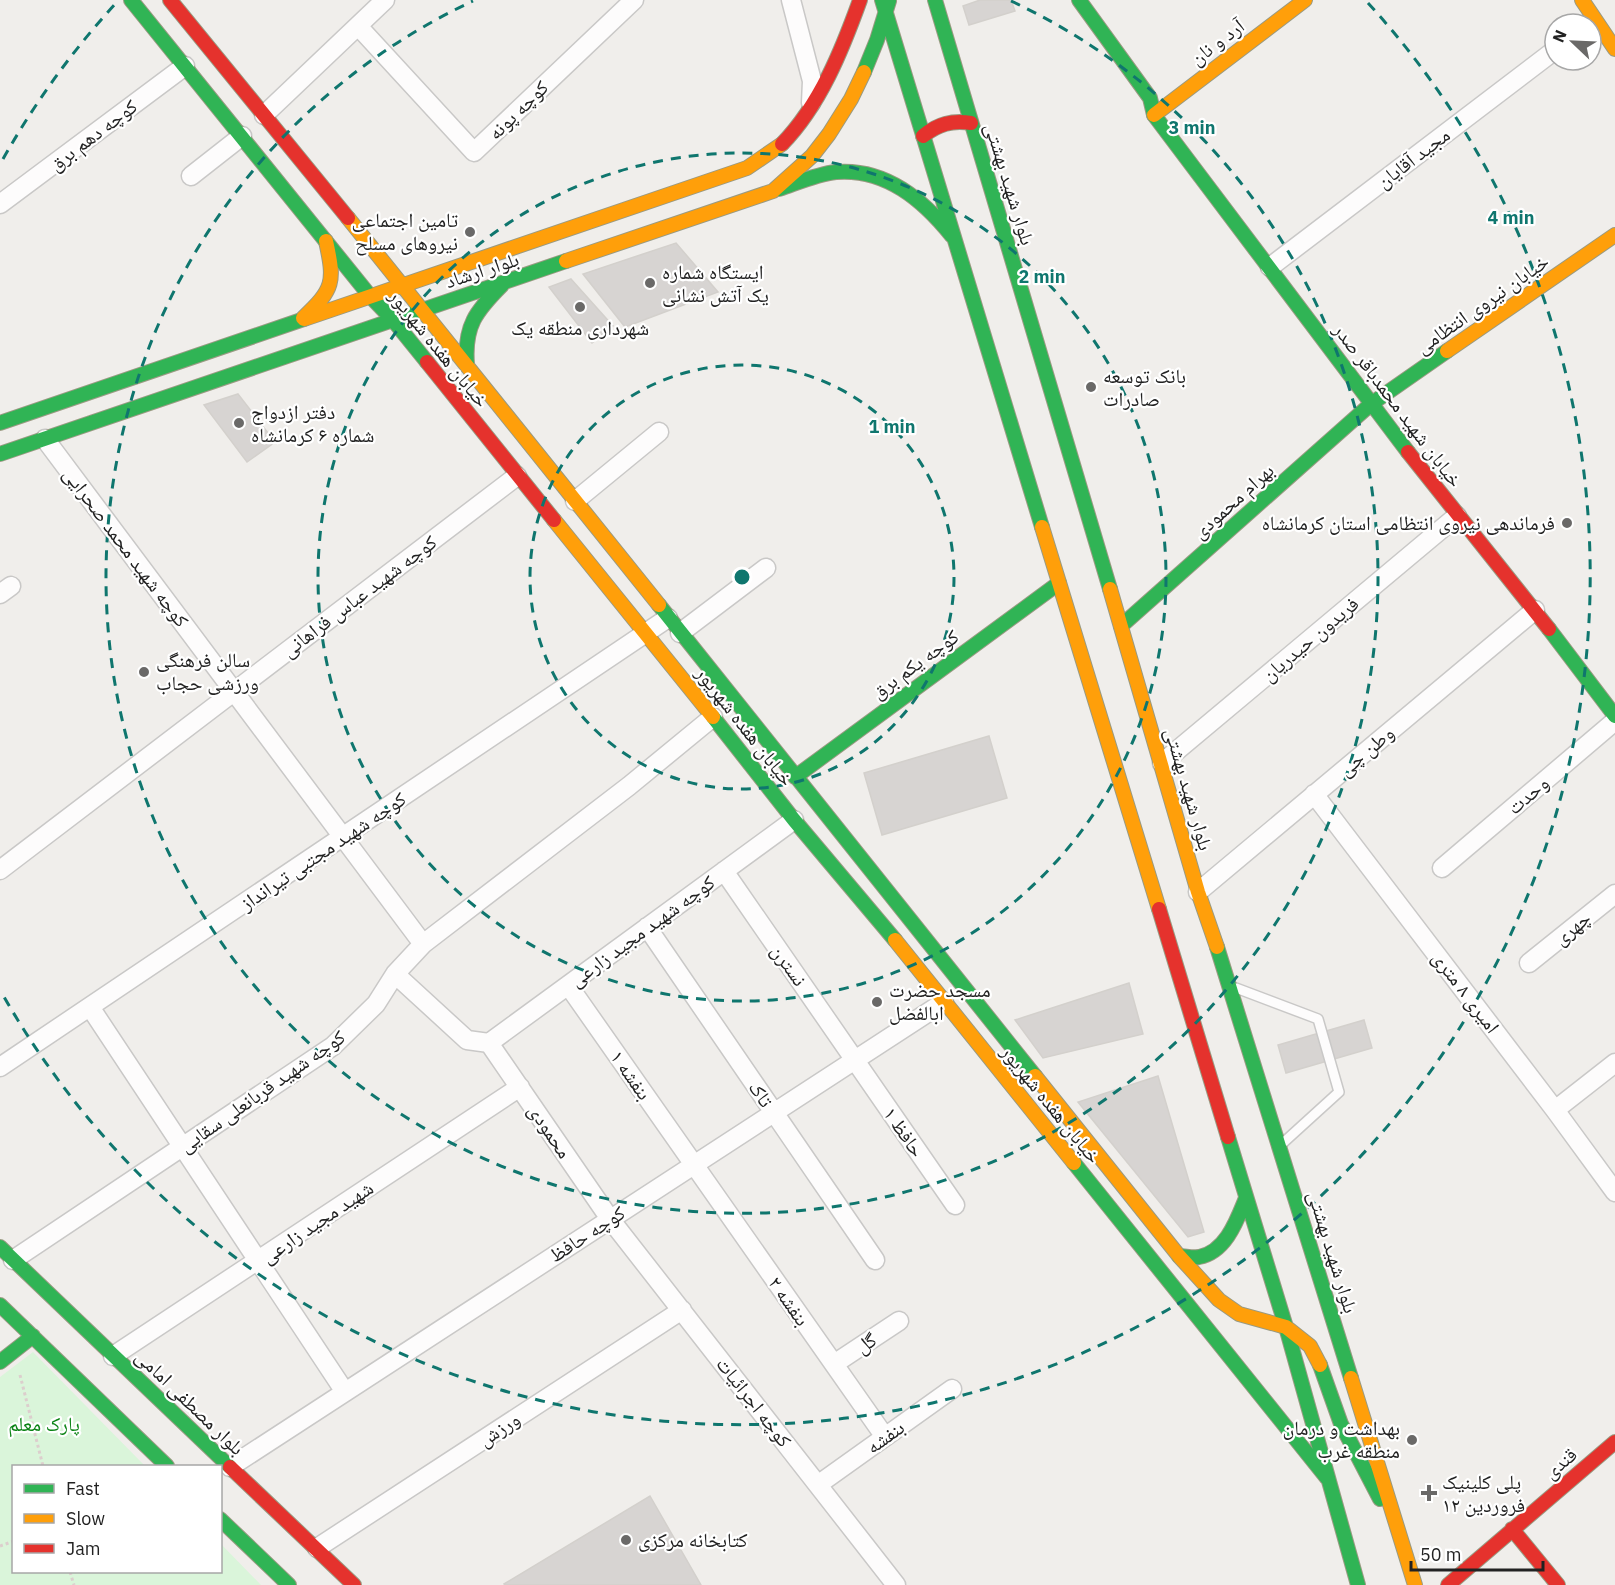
<svg xmlns="http://www.w3.org/2000/svg" width="1615" height="1585" viewBox="0 0 1615 1585" font-family="'IBM Plex Sans','Noto Naskh Arabic',sans-serif">
<rect width="100%" height="100%" fill="#f0eeeb"/>
<!-- park -->
<path fill="#daf5da" d="M33 1352 145 1466H14V1572H220L221 1544 261 1585H0V1377Z"/>
<!-- building -->
<path fill="#d7d4d2" stroke="#d3d0cc" stroke-width="1.5" d="M980 0H1011L1015 11 969 25 963 6Z
M676 243 718 292 625 327 583 274Z
M571 279 613 326 592 343 549 287Z
M238 394 275 442 247 462 204 405Z
M989 736 1007 798 882 835 864 773Z
M1129 983 1143 1034 1043 1058 1015 1020Z
M1364 1020 1372 1048 1286 1073 1278 1045Z
M1158 1076 1204 1232 1188 1237 1078 1102Z
M650 1496 701 1585H505L504 1584Z"/>
<g fill="none" stroke-linecap="round" stroke-linejoin="round">
<defs>
<path id="lane" d="M1236 988 1318 1019 1339 1092 1284 1142"/>
<path id="street" d="M791 0 812 81 811 103
M358 26 474 152 634 0
M264 115 385 0
M191 176 242 136
M0 204 185 66
M1270 267 1555 50
M45 439 423 944
M575 501 659 432
M0 594 11 586
M680 633 766 568
M1162 763 1457 516
M1314 794 1555 1110 1615 1192
M1442 868 1615 721
M0 870 517 476
M724 871 955 1205
M1198 892 1535 610
M647 927 875 1260
M1529 963 1615 894
M395 974 467 1040 489 1043
M568 985 885 1437
M90 1007 345 1392
M489 1043 610 1219 896 1585
M489 1043 794 820
M0 1067 668 618
M1555 1110 1615 1063
M13 1260 333 1046 376 1004 395 974 423 944 629 786 713 717
M113 1356 520 1087
M834 1364 899 1321
M230 1467 944 1002
M819 1484 952 1389
M317 1548 682 1310"/>
<path id="fast" d="M131 0 370 296 393 320 427 362
M882 0 1042 527
M935 0 1110 589
M1079 0 1150 98 1154 115 1408 452
M864 72 877 40 889 1
M779 189C797 183 817 174 836 172 886 168 923 200 952 236
M467 364C464 326 476 311 502 285
M0 423 304 319
M0 454 566 261
M659 605 1035 1076
M1121 626 1371 404 1447 351
M1549 629 1615 716
M713 717 794 820 895 940
M795 777 1059 583
M1217 947 1351 1378
M1228 1137 1286 1327 1358 1585
M1074 1163 1327 1478
M0 1247 230 1467
M1179 1256C1185 1256 1192 1258 1199 1257 1226 1252 1237 1220 1246 1198
M0 1305 167 1466
M0 1362 33 1336
M1320 1365 1341 1424 1380 1499
M220 1519 289 1585"/>
<path id="slow" d="M1582 0 1615 49
M1154 115 1305 0
M348 218 659 605
M566 261 773 191 812 156 829 134 851 99 864 72
M303 318C334 289 335 282 326 241
M304 319 747 168 782 144
M1447 351 1615 235
M554 520 713 717
M1042 527 1159 909
M1110 589 1198 892 1217 947
M895 940 1074 1163
M1035 1076 1179 1256 1219 1300 1239 1314 1286 1327 1310 1346 1320 1365
M1351 1378 1415 1585"/>
<path id="jam" d="M170 0 348 218
M923 136C938 124 952 120 971 123
M782 144C820 105 842 50 860 0
M427 362 554 520
M1408 452 1549 629
M1159 909 1228 1137
M230 1467 354 1585
M1512 1529 1558 1585
M1448 1585 1615 1442"/>
</defs>
<!-- lane casing -->
<use href="#lane" stroke="#c9c8c7" stroke-width="12"/>
<!-- street casing -->
<use href="#street" stroke="#c9c8c7" stroke-width="21"/>
<!-- fast casing -->
<use href="#fast" stroke="#999a82" stroke-width="16"/>
<!-- slow casing -->
<use href="#slow" stroke="#999a82" stroke-width="16"/>
<!-- jam casing -->
<use href="#jam" stroke="#999a82" stroke-width="16"/>
<!-- path -->
<path stroke="#dccecd" stroke-width="3" stroke-dasharray="3 3" stroke-linecap="butt" d="M20 1375 43 1466
M0 1546 14 1541
M70 1572 74 1585"/>
<!-- lane -->
<use href="#lane" stroke="#fdfcfc" stroke-width="9"/>
<!-- street -->
<use href="#street" stroke="#fdfcfc" stroke-width="18"/>
<!-- fast -->
<use href="#fast" stroke="#30b455" stroke-width="14"/>
<!-- slow -->
<use href="#slow" stroke="#ff9f0a" stroke-width="14"/>
<!-- jam -->
<use href="#jam" stroke="#e5322d" stroke-width="14"/>
</g>
<!-- distance rings -->
<g fill="none" stroke="#0f766e" stroke-width="3" stroke-dasharray="10 8">
<circle cx="742" cy="577" r="212"/>
<circle cx="742" cy="577" r="424"/>
<path d="M1011 1A636 636 0 1 1 473 1"/>
<path d="M3 159A849 849 0 0 1 116 3M1368 3A849 849 0 1 1 3 995"/>
</g>
<!-- markers -->
<g fill="#6a6968" stroke="#fff" stroke-width="2">
<circle cx="470" cy="232" r="6"/>
<circle cx="650" cy="283" r="6"/>
<circle cx="580" cy="307" r="6"/>
<circle cx="1091" cy="387" r="6"/>
<circle cx="239" cy="423" r="6"/>
<circle cx="1567" cy="523" r="6"/>
<circle cx="144" cy="672" r="6"/>
<circle cx="877" cy="1002" r="6"/>
<circle cx="1412" cy="1440" r="6"/>
<path d="M1426 1484h6v6h6v6h-6v6h-6v-6h-6v-6h6z"/>
<circle cx="626" cy="1540" r="6"/>
</g>
<g text-anchor="middle" stroke-width="4.5" stroke-linejoin="round" paint-order="stroke">
<!-- street labels -->
<g font-size="20" fill="#222" stroke="#fff">
<text transform="translate(1217 42) rotate(-37)" y="7">آرد و نان</text>
<text transform="translate(518 110) rotate(-44)" y="7">کوچه پونه</text>
<text transform="translate(93 135) rotate(-37)" y="7">کوچه دهم برق</text>
<text transform="translate(1413 158) rotate(-37)" y="7">مجید آقایان</text>
<text transform="translate(1010 184) rotate(73)" y="7">بلوار شهید بهشتی</text>
<text transform="translate(482 270) rotate(-18)" y="7">بلوار ارشاد</text>
<text transform="translate(1482 304) rotate(-35)" y="7">خیابان نیروی انتظامی</text>
<text transform="translate(439 348) rotate(51)" y="7">خیابان هفده شهریور</text>
<text transform="translate(1398 405) rotate(53)" y="7">خیابان شهید محمدباقر صدر</text>
<text transform="translate(1233 501) rotate(-42)" y="7">بهرام محمودی</text>
<text transform="translate(126 547) rotate(53)" y="7">کوچه شهید محمد صحرایی</text>
<text transform="translate(359 596) rotate(-37)" y="7">کوچه شهید عباس فراهانی</text>
<text transform="translate(1310 639) rotate(-40)" y="7">فریدون حیدریان</text>
<text transform="translate(915 664) rotate(-36)" y="7">کوچه یکم برق</text>
<text transform="translate(745 726) rotate(52)" y="7">خیابان هفده شهریور</text>
<text transform="translate(1366 751) rotate(-40)" y="7">وطن چی</text>
<text transform="translate(1189 789) rotate(74)" y="7">بلوار شهید بهشتی</text>
<text transform="translate(1528 795) rotate(-40)" y="7">وحدت</text>
<text transform="translate(323 851) rotate(-34)" y="7">کوچه شهید مجتبی تیرانداز</text>
<text transform="translate(1572 928) rotate(-39)" y="7">چهری</text>
<text transform="translate(642 931) rotate(-36)" y="7">کوچه شهید مجید زارعی</text>
<text transform="translate(789 965) rotate(55)" y="7">نسترن</text>
<text transform="translate(1466 992) rotate(53)" y="7">امیری ۸ متری</text>
<text transform="translate(631 1075) rotate(55)" y="7">بنفشه ۱</text>
<text transform="translate(262 1091) rotate(-35)" y="7">کوچه شهید قربانعلی سقایی</text>
<text transform="translate(761 1094) rotate(56)" y="7">تاک</text>
<text transform="translate(1051 1104) rotate(51)" y="7">خیابان هفده شهریور</text>
<text transform="translate(550 1131) rotate(56)" y="7">محمودی</text>
<text transform="translate(904 1132) rotate(55)" y="7">حافظ ۱</text>
<text transform="translate(317 1222) rotate(-34)" y="7">شهید مجید زارعی</text>
<text transform="translate(587 1234) rotate(-33)" y="7">کوچه حافظ</text>
<text transform="translate(1333 1252) rotate(73)" y="7">بلوار شهید بهشتی</text>
<text transform="translate(789 1301) rotate(55)" y="7">بنفشه ۲</text>
<text transform="translate(866 1343) rotate(-33)" y="7">گل</text>
<text transform="translate(190 1402) rotate(44)" y="7">بلوار مصطفی امامی</text>
<text transform="translate(754 1402) rotate(52)" y="7">کوچه اجرائیات</text>
<text transform="translate(499 1429) rotate(-33)" y="7">ورزش</text>
<text transform="translate(885 1437) rotate(-36)" y="7">بنفشه</text>
<text transform="translate(1560 1463) rotate(-40)" y="7">قندی</text>
</g>
<!-- poi labels -->
<g font-size="20" fill="#222" stroke="#fff" text-anchor="start">
<text x="458" y="227" text-anchor="end">تامین اجتماعی<tspan x="458" dy="23">نیروهای مسلح</tspan></text>
<text x="662" y="279">ایستگاه شماره<tspan x="662" dy="23">یک آتش نشانی</tspan></text>
<text x="580" y="335" text-anchor="middle">شهرداری منطقه یک</text>
<text x="1103" y="383">بانک توسعه<tspan x="1103" dy="23">صادرات</tspan></text>
<text x="251" y="419">دفتر ازدواج<tspan x="251" dy="23">شماره ۶ کرمانشاه</tspan></text>
<text x="1555" y="530" text-anchor="end">فرماندهی نیروی انتظامی استان کرمانشاه</text>
<text x="156" y="667">سالن فرهنگی<tspan x="156" dy="23">ورزشی حجاب</tspan></text>
<text x="889" y="997">مسجد حضرت<tspan x="889" dy="23">ابالفضل</tspan></text>
<text x="1400" y="1435" text-anchor="end">بهداشت و درمان<tspan x="1400" dy="23">منطقه غرب</tspan></text>
<text x="1442" y="1489">پلی کلینیک<tspan x="1442" dy="23">۱۲ فروردین</tspan></text>
<text x="638" y="1547">کتابخانه مرکزی</text>
</g>
<!-- park labels -->
<g font-size="20" fill="#0c8416" stroke="#fff">
<text x="44" y="1431">پارک معلم</text>
</g>
</g>
<circle cx="742" cy="577" r="9" fill="#0f766e" stroke="#fff" stroke-width="3"/>
<g font-size="18" text-anchor="middle" font-weight="bold" fill="#0f766e" stroke="#fff" stroke-width="4.5" stroke-linejoin="round" paint-order="stroke">
<text x="1192" y="134">3 min</text>
<text x="1511" y="224">4 min</text>
<text x="1042" y="283">2 min</text>
<text x="892" y="433">1 min</text>
</g>
<!-- legend -->
<rect x="12" y="1465" width="210" height="108" fill="#ffffff" stroke="#a7a7a7" stroke-width="1.5"/>
<rect x="24" y="1484" width="30" height="9" fill="#30b455" stroke="#a7a7a7" stroke-width="1.5"/>
<text x="66" y="1495" font-size="18" fill="#222222">Fast</text>
<rect x="24" y="1514" width="30" height="9" fill="#ff9f0a" stroke="#a7a7a7" stroke-width="1.5"/>
<text x="66" y="1525" font-size="18" fill="#222222">Slow</text>
<rect x="24" y="1544" width="30" height="9" fill="#e5322d" stroke="#a7a7a7" stroke-width="1.5"/>
<text x="66" y="1555" font-size="18" fill="#222222">Jam</text>
<!-- north arrow -->
<g transform="translate(1573 42) rotate(293)"><circle r="28" fill="#ffffff" stroke="#a7a7a7" stroke-width="1.5"/>
<path d="M0-4.5L10 22L0 15L-10 22Z" fill="#6a6968"/>
<text y="-9" font-size="16" font-weight="bold" text-anchor="middle" fill="#222222">N</text>
</g>
<!-- scale -->
<path d="M1411 1561v9h132v-9" fill="none" stroke="#222222" stroke-width="3"/>
<text x="1420" y="1561" font-size="18" fill="#222222" stroke="#ffffff" stroke-width="4.5" paint-order="stroke">50 m</text>
</svg>
